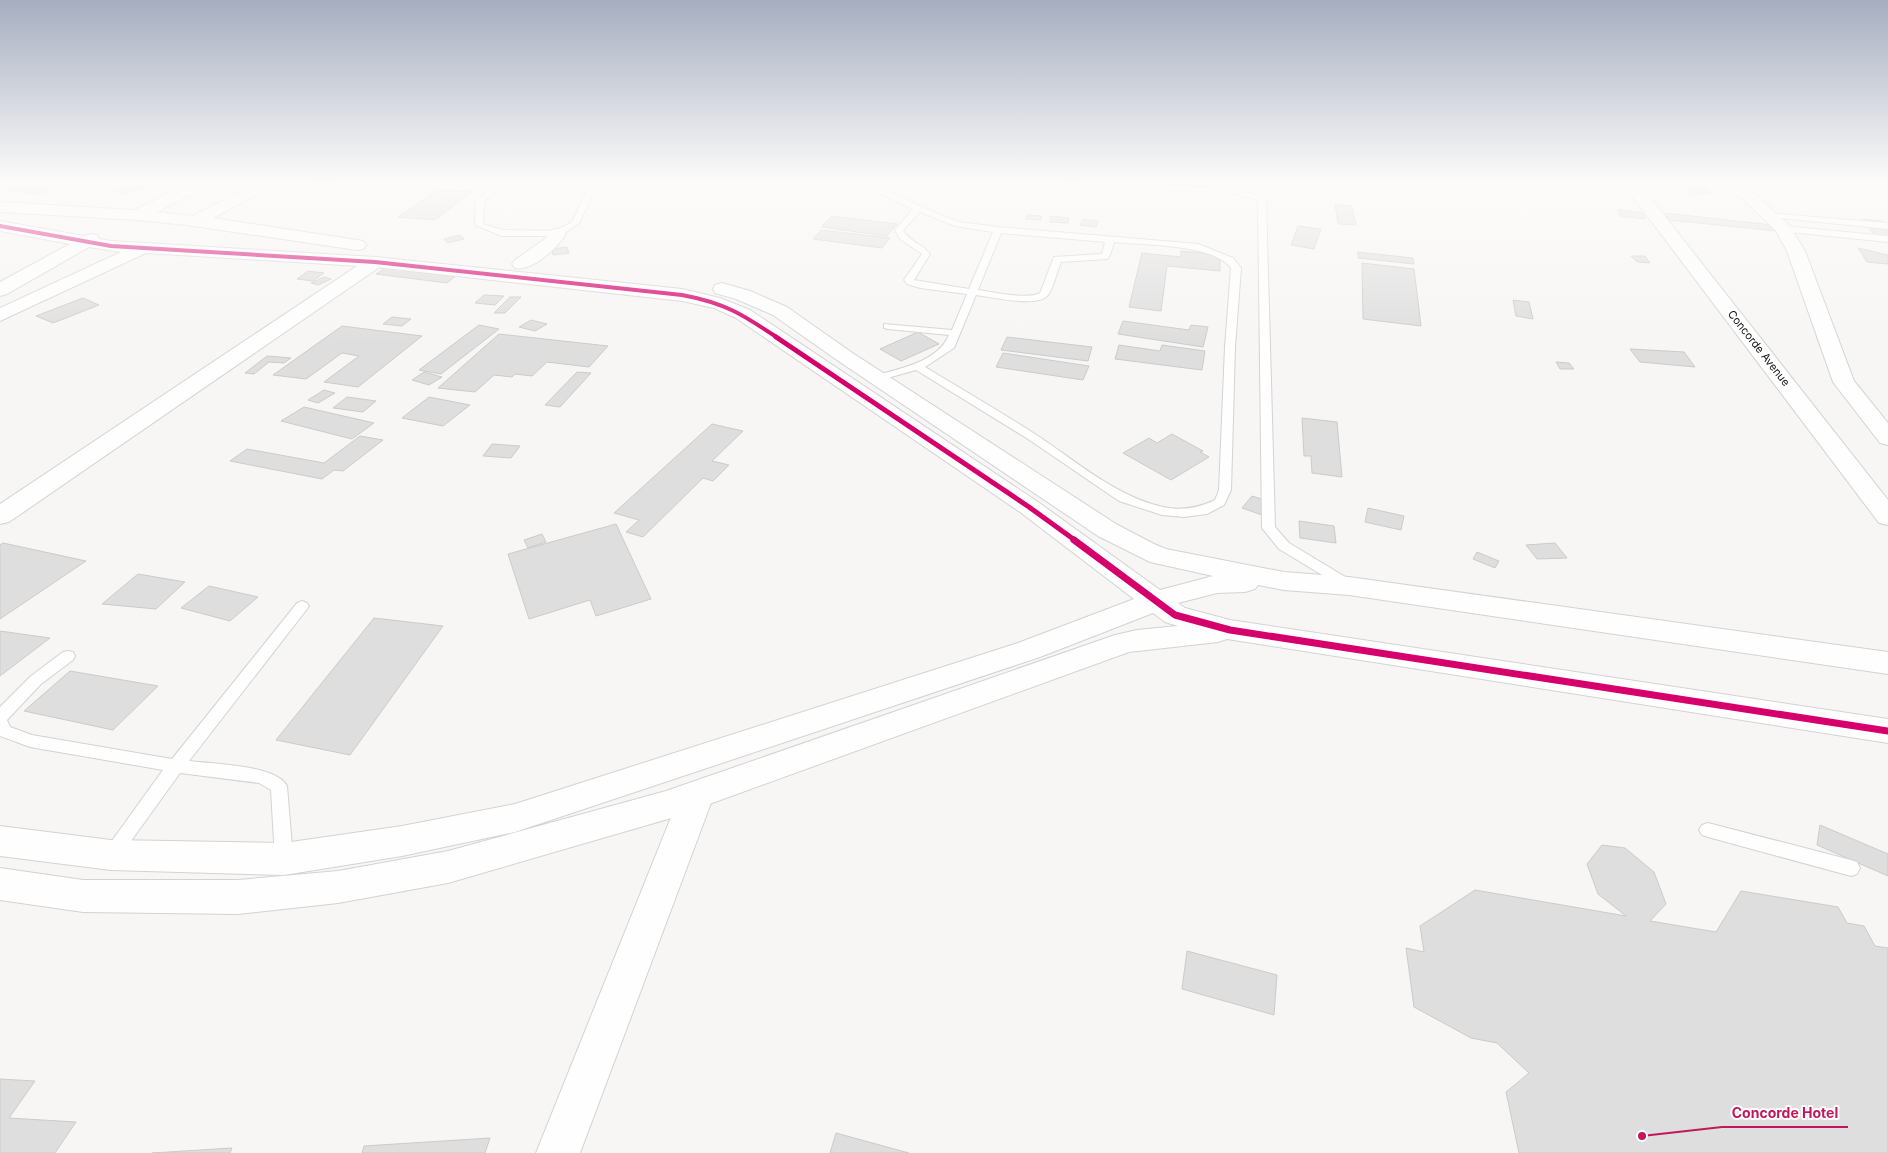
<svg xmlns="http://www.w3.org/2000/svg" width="1888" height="1153" viewBox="0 0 1888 1153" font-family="Inter,sans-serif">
<rect width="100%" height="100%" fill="#f8f6f5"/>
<!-- building -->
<path fill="#dfdede" stroke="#cbcbca" d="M315 181H343L329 188 308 184Z
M1052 181H1090H1081L1078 185Z
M142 184 146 188 120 194 115 191Z
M1680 185H1698L1710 193 1692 194Z
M19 186 52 189 41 194 8 191Z
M437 190 472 192 435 220 398 217Z
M1335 204 1352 206 1356 225 1338 224Z
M1618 209 1643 213 1645 219 1620 216Z
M1665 213 1772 225 1776 231 1668 220Z
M1027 215 1042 216 1041 220 1026 219Z
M832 216 897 224 887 236 821 227Z
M1051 216 1069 218 1068 223 1050 222Z
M1083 219 1098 221 1096 227 1080 225Z
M1863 219 1882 221 1888 230V238L1875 236Z
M1298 226 1321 229 1314 249 1291 245Z
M821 230 890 238 882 248 813 239Z
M460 235 464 239 447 243 444 239Z
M567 247 569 253 553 255 552 249Z
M1858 248 1888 255V264L1867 262Z
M1181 251 1220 255V271L1167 266 1161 311 1129 307 1142 253 1181 257Z
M1358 252 1413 258 1414 264 1358 258Z
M1631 256H1645L1650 263 1637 262Z
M1362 263 1414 269 1421 326 1363 319Z
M387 267 457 275 447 283 376 274Z
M308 271 324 273 313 281 297 279Z
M324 277 331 279 318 285 311 283Z
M484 295 504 296 495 305 475 303Z
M510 297H521L505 313H494Z
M83 298 99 305 53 323 36 316Z
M1513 300 1529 302 1533 319 1516 316Z
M392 317 411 319 402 326 383 324Z
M531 320 547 324 535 331 519 327Z
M1123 321 1189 330 1191 325 1208 327 1203 347 1118 334Z
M479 325 499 329 441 374 419 370Z
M342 326 422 336 358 387 324 382 359 356 342 353 306 379 273 375Z
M918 332 939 344 901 361 880 349Z
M499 334 608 346 589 367 547 362 532 376 515 374 512 377 494 375 475 392 438 388Z
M1007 337 1092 347 1088 361 1001 350Z
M1119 345 1160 351 1162 345 1205 351 1202 370 1115 359Z
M1630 349 1684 352 1695 367 1640 362Z
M1003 353 1089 366 1083 380 996 367Z
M267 356 291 358 284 363 269 362 254 374 245 373Z
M1556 362 1569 363 1574 369H1560Z
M424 372 442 377 429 385 412 380Z
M577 372 591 373 560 407 545 405Z
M324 390 335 393 318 403 308 400Z
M347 397 376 401 363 412 333 408Z
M429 397 470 405 443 426 402 418Z
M304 407 374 423 352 439 281 421Z
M1302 418 1337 422 1342 477 1312 473 1311 456H1304Z
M712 424 743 431 712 461 729 465 713 481 703 478 643 537 626 532 639 520 614 513Z
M1172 434 1203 451 1200 452 1209 457 1171 480 1123 453 1149 438 1157 443Z
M360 436 383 440 343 471 334 470 322 479 230 461 247 449 324 463Z
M492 444 520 446 511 458 483 456Z
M1252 496 1271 502 1262 515 1242 508Z
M1368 508 1404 516 1401 530 1365 522Z
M1299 521 1334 526 1336 543 1300 538Z
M616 524 651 599 596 616 590 600 529 619 508 554Z
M542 534 546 542 528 548 524 540Z
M3 543 86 561 0 619V545Z
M1555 543 1567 558 1537 559 1526 545Z
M1477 552 1499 561 1495 568 1473 559Z
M138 574 185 582 156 609 102 604Z
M209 586 258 597 230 621 181 608Z
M374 618 443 626 350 755 276 740Z
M0 631 50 638 0 676Z
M70 671 158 686 113 730 24 711Z
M1820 825 1888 854V876L1817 845Z
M1602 845 1625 848 1654 872 1666 904 1650 921 1716 932 1741 891 1838 907 1847 923 1864 926 1875 946 1888 948V1153H1519L1506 1092 1529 1073 1497 1043 1471 1038 1414 1007 1406 948 1424 952 1420 926 1475 890 1626 916 1598 894 1587 864Z
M1187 951 1277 975 1274 1015 1182 989Z
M0 1079 35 1081 9 1118 76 1122 55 1153H0Z
M836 1133 909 1153H830Z
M490 1138 485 1153H362L364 1146Z
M232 1148 230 1153H152Z"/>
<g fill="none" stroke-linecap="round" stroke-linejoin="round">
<defs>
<path id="service" d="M496 181H504L484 202 483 224 503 230 555 231 572 222 585 194 583 181H591L593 194 579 223 560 236H502L475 225 476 202Z
M854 181H864L938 214 959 222 998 227 1198 244 1233 258 1241 268 1235 347 1231 490 1224 505 1207 514 1184 517 1162 515 1119 501 1028 439 916 370 877 381 873 380 872 378 873 376C899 369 938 362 949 335L888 329 884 328V324L952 330 967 294 920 288 907 284 904 280 922 254 900 239 895 230 913 209ZM920 212 955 226 993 232 969 289 914 280 930 254C923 244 908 241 903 230ZM1001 233 1105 242 1102 254 1054 257 1040 293C1027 300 993 292 978 290ZM1114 242C1143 245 1214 244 1231 268L1225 347 1219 490 1215 500C1198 508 1182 511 1163 507 1117 497 1077 462 1038 436 1001 412 963 390 925 367L954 348 976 295C991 297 1039 308 1048 295 1054 286 1057 272 1061 262L1107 259 1110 255Z
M1118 181 1228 189 1258 195 1266 200 1275 527 1289 543 1352 581 1354 584 1352 587H1342L1279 549 1262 528 1258 201C1231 186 1172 194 1140 188 1133 186 1124 185 1118 181Z
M1437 181H1445L1446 190H1440Z
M1767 213 1888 223V229L1770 217 1766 215Z
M1783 226 1888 236V242L1780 231V227Z
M302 601 307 603 309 606 307 609 189 761C212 764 277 765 287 786L293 859 290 864 284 867 278 864 275 859 271 790 259 783 180 773 118 859 112 862 106 859 103 854 106 849 163 770 30 747 0 736V707L31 676 63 652 68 651 73 652 75 656 73 660 41 684 7 720 10 727 32 735 172 759 297 603Z
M1708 823 1851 860 1857 862 1860 868 1857 874 1851 876 1708 837 1702 835 1699 830 1702 825Z"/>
<path id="minor" d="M1621 181H1637L1888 500V525L1879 523Z
M1723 181H1740L1789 225 1805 251 1854 381 1888 423V445L1880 443 1833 382 1787 251 1776 231 1764 219Z
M557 229 563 230 566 234C557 248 532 272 515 268L512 264 515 260 545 239 551 230Z
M375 257 381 258 384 262 381 266 9 522 0 524V504L369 258Z
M697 781 709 785 714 795 580 1153H536L680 795 685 785Z"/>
<path id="tertiary" d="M194 181H214L211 184 157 212 193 216 260 181H280L277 184 213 218 357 240 363 241 366 245 363 249 357 250 187 225 138 220 0 212V202L135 210Z
M0 221 84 236 91 234 97 235 99 239 111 241 375 257 682 289 720 298 750 310 1038 502 1160 590 1213 576 1150 562 1098 536 837 360 773 315 736 299 715 293 713 289 715 285 722 283 750 291 787 307 851 352 1116 524 1154 544 1166 549 1284 572 1349 577 1888 652V674L1349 595 1284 590 1258 585 1255 589 1245 592 1217 593 1178 603 1185 608 1230 620 1888 719V743L1227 639 1218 642 1129 652 668 819 448 883 338 903 238 914 83 912 0 900V868L83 880H238L338 871 448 851 666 791 1115 635 1137 630 1178 626 1165 622 1153 613 1040 657 515 832 402 856 284 875 111 870 0 856V826L111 840 284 843 402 826 515 804 1018 643 1134 599 1020 512 736 318 714 308 682 301 375 267 146 253 0 321V308L121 252 89 247 7 294 0 296V282L70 244 0 231Z"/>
</defs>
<!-- service casing -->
<use href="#service" stroke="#d4d2d2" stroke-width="2"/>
<!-- minor casing -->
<use href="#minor" stroke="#d4d2d2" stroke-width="2"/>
<!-- tertiary casing -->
<use href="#tertiary" stroke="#d4d2d2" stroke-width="2"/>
<!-- service -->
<use href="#service" fill="#fefefe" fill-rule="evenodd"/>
<!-- minor -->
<use href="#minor" fill="#fefefe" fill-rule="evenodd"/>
<!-- tertiary -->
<use href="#tertiary" fill="#fefefe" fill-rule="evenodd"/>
<defs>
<path id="cycleway-far2" d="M0 226 111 246 375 262 682 295C725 303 742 314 778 338"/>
<path id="cycleway-far1" d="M776 337 1029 507 1076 541"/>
<path id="cycleway" d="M1074 540 1175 615 1230 630 1888 731"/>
</defs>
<!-- cycleway-far2 casing -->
<use href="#cycleway-far2" stroke="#fff" stroke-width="5.5"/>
<!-- cycleway-far1 casing -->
<use href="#cycleway-far1" stroke="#fff" stroke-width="8"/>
<!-- cycleway casing -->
<use href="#cycleway" stroke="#fff" stroke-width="10"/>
<!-- cycleway-far2 -->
<use href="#cycleway-far2" stroke="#d6006c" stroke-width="4"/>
<!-- cycleway-far1 -->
<use href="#cycleway-far1" stroke="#d6006c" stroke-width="5"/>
<!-- cycleway -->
<use href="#cycleway" stroke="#d6006c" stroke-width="7"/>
</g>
<!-- sky -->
<linearGradient id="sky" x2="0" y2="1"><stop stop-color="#a6aec0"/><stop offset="0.53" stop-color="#fcfbfa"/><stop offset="1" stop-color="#fcfbfa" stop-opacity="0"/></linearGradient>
<rect width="1888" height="342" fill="url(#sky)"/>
<g text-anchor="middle" stroke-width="4" stroke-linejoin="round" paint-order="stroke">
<!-- far-street labels -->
<g font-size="11" fill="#100f0e" stroke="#fff">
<text transform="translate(1759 348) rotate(52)" y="4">Concorde Avenue</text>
</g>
</g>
<!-- callouts -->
<path fill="none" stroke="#c2185b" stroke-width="2" d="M1642 1136L1722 1127H1848"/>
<circle fill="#c2185b" stroke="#fff" stroke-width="2" cx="1642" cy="1136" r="5"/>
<g font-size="14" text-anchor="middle" font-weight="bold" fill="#c2185b" stroke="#fff" stroke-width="4" stroke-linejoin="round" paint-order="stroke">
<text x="1785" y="1118">Concorde Hotel</text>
</g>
</svg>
